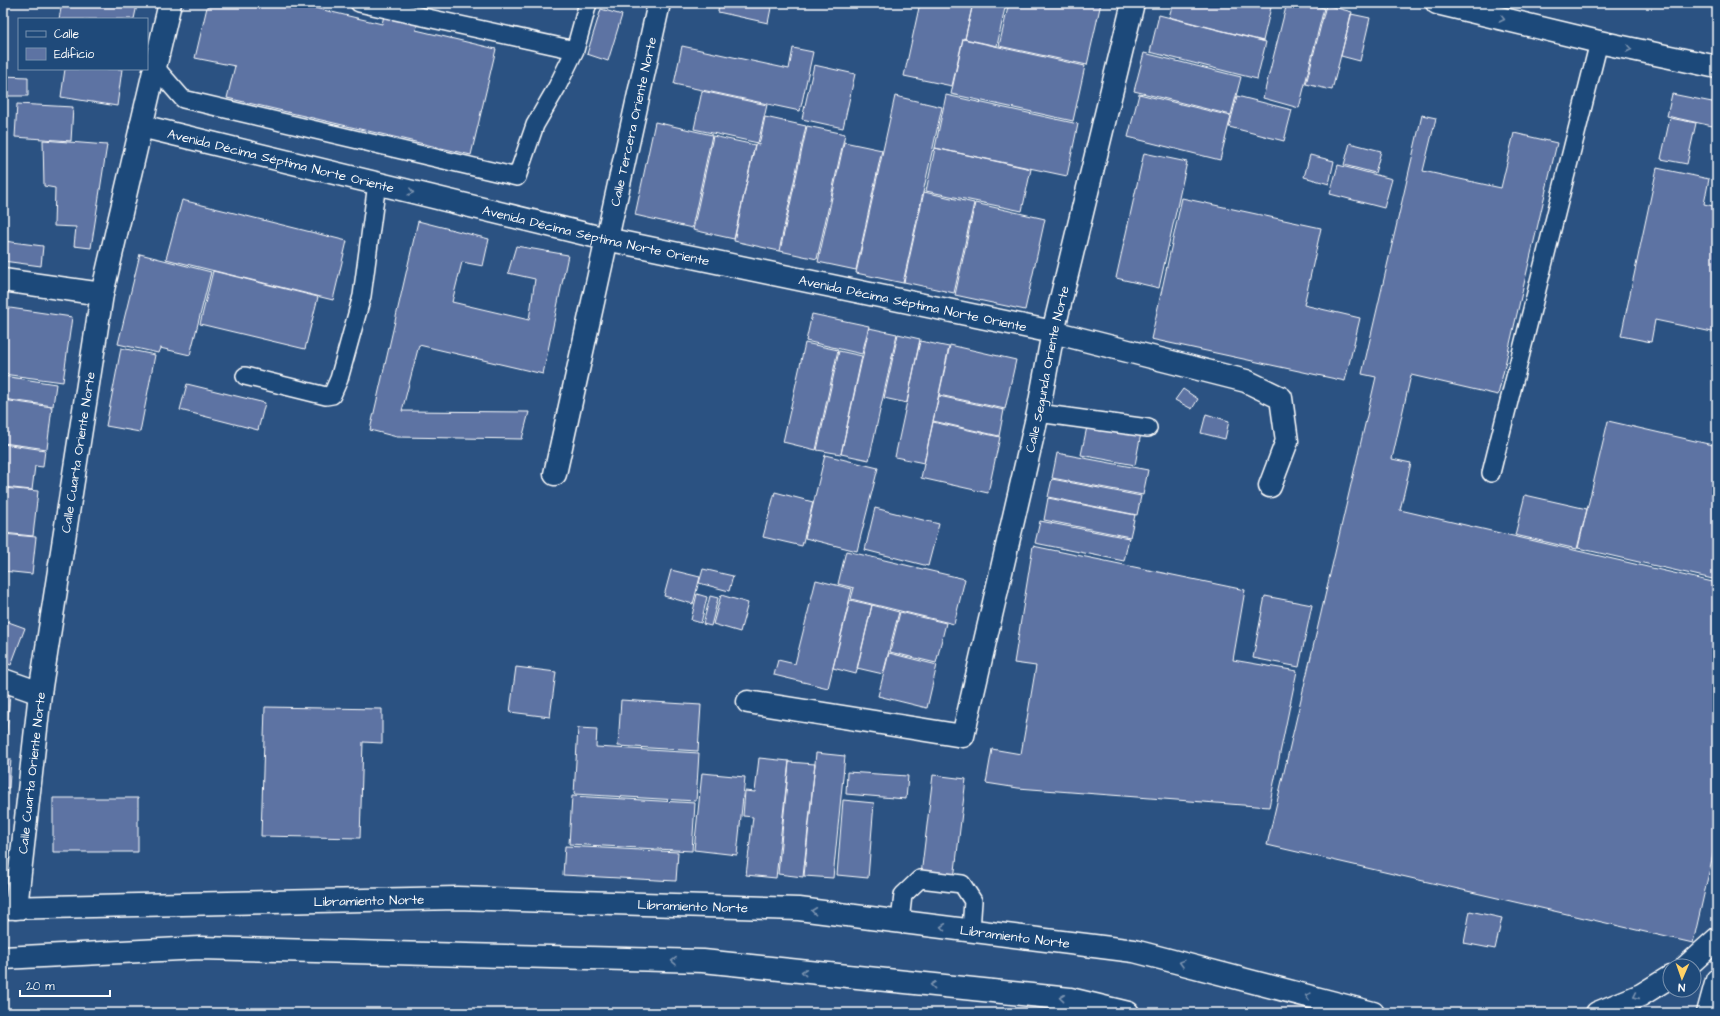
<svg xmlns="http://www.w3.org/2000/svg" width="1720" height="1016" viewBox="0 0 1720 1016" font-family="'Architects Daughter',sans-serif">
<rect width="100%" height="100%" fill="#2b5282"/>
<filter id="ink" filterUnits="userSpaceOnUse"><feTurbulence type="fractalNoise" baseFrequency=".025" numOctaves="2"/><feDisplacementMap in="SourceGraphic" scale="8" xChannelSelector="R" yChannelSelector="G"/><feConvolveMatrix kernelMatrix="1 2 1 2 8 2 1 2 1" color-interpolation-filters="sRGB"/></filter>
<g filter="url(#ink)">
<!-- building -->
<path fill="#5d73a3" stroke="#fff" d="M62 3H127L137 5 134 19H59Z
M208 3H239L248 5 249 3H294L382 24 387 3H423L416 30 496 49 471 155 227 98 235 66 195 58Z
M719 3H772L768 23 718 12Z
M920 3H973L965 39 963 38 952 86 904 76Z
M973 3H1006L997 46 965 39Z
M1009 3H1101L1087 65 999 46Z
M1173 3H1272L1263 41 1169 17Z
M1287 3H1302L1324 8 1299 108 1263 98Z
M1326 5 1352 12 1332 90 1306 84Z
M601 9 622 15 608 61 587 54Z
M1351 14 1370 18 1360 61 1341 56Z
M1159 15 1266 42 1257 79 1150 52Z
M963 39 1085 66 1073 121 951 94Z
M682 46 789 69 793 48 813 52 800 111 674 84Z
M1144 53 1241 77 1231 115 1134 91Z
M814 65 855 74 843 128 802 119Z
M65 69H122L117 106 61 97Z
M3 76 28 77V96H3Z
M702 91 767 105 758 143 694 129Z
M1139 94 1231 116 1220 160 1128 137Z
M1672 94 1717 103V127L1667 116Z
M946 95 1078 124 1067 176 935 148Z
M895 96 942 107 903 283 856 273Z
M1237 96 1292 110 1284 141 1229 127Z
M17 104 73 107 71 141 15 137Z
M1422 115 1436 118 1423 171 1501 188 1514 133 1557 143 1498 395 1411 375 1392 459 1411 463 1400 510 1717 583V837L1693 943 1267 845 1376 377 1362 374Z
M765 117 806 126 779 251 734 241 755 144 759 145Z
M1670 118 1696 123 1687 164 1661 159Z
M655 122 712 135 692 228 635 215Z
M807 126 845 134 817 259 780 251Z
M713 136 755 145 734 239 693 230Z
M43 140 107 145 91 248 74 246 76 227 54 226 55 188 44 186Z
M844 142 882 150 856 270 818 262Z
M1350 143 1381 151 1375 173 1344 165Z
M935 148 1031 169 1022 211 926 191Z
M1144 153 1187 162 1159 288 1116 278Z
M1310 155 1334 161 1329 184 1304 177Z
M1338 165 1392 179 1384 208 1330 194Z
M1657 168 1709 179 1704 204 1717 207V333L1655 320 1651 342 1621 336Z
M924 192 974 203 954 293 904 282Z
M1182 198 1321 228 1304 305 1360 318 1345 381 1151 339Z
M182 200 347 241 333 300 166 259Z
M975 203 1045 219 1025 310 955 295Z
M418 221 489 239 483 266 462 262 452 302 529 320 535 279 508 273 516 246 568 255 543 374 419 345 402 411 529 412 522 439 397 437 370 430Z
M4 241 43 246 41 266 3 261Z
M140 254 211 272 190 355 160 348 158 353 118 344Z
M213 271 318 297 305 349 200 324Z
M3 307 72 317 63 382 3 374Z
M812 314 869 326 862 354 806 341Z
M869 328 897 334 869 460 841 454Z
M898 334 920 339 907 403 884 398Z
M920 341 949 347 924 463 895 457Z
M805 343 838 350 816 450 783 442Z
M950 345 1016 360 1005 409 939 395Z
M121 348 155 355 140 432 106 426Z
M839 351 862 356 841 454 817 450Z
M3 376 56 384 53 406 3 399Z
M187 384 265 403 258 430 180 410Z
M1183 389 1198 399 1192 409 1175 400Z
M939 396 1004 410 999 436 933 421Z
M3 400 52 407 47 449 3 443Z
M1206 414 1229 421 1225 439 1201 433Z
M1608 421 1717 446V580L1578 548Z
M933 422 1000 437 988 493 921 478Z
M1088 422 1141 433 1135 465 1081 455Z
M3 444 45 450 43 467 35 466 32 490 3 487Z
M1057 453 1148 470 1143 495 1052 478Z
M825 455 878 468 857 551 805 538Z
M1052 479 1141 496 1137 515 1048 497Z
M3 488 38 491 33 536 3 533Z
M775 492 813 502 802 546 763 537Z
M1525 495 1587 509 1577 549 1515 535Z
M1048 498 1135 515 1130 537 1044 520Z
M875 508 939 524 928 566 865 550Z
M1040 521 1129 538 1124 561 1035 543Z
M3 534 36 537 32 574 3 571Z
M1033 546 1245 590 1233 660 1297 671 1269 807 1018 788 986 783 992 749 1021 754 1036 666 1014 663Z
M846 551 965 579 954 624 851 599 854 588 838 584Z
M703 569 733 576 729 591 699 583Z
M671 570 700 577 693 604 664 596Z
M816 580 852 589 828 688 774 675 778 660 795 664Z
M697 594 707 597 701 623 691 620Z
M721 595 748 603 740 632 713 624Z
M710 596 718 598 711 626 703 624Z
M1265 596 1312 605 1299 667 1253 658Z
M850 600 872 605 856 674 833 668Z
M872 605 899 612 883 674 857 668Z
M900 612 946 623 936 663 890 652Z
M3 620 25 628 11 665 3 662Z
M889 653 937 665 927 708 878 696Z
M516 667 556 672 550 717 510 712Z
M3 692 10 693 5 758H3Z
M621 700 701 705 698 751 618 746Z
M265 707 382 709V743L363 742 360 838 261 836Z
M578 728 597 729 596 747 699 753 696 801 574 794Z
M816 753 845 756 833 878 804 876Z
M3 758 11 759 9 788H3Z
M759 758 789 761 776 878 746 875 753 817 743 816 745 791 755 792Z
M789 762 815 764 803 877 778 874Z
M847 772 908 776 906 799 846 794Z
M702 773 745 777 737 855 694 850Z
M933 775 966 779 954 879 921 875Z
M572 796 695 803 692 851 569 844Z
M53 798H138V852H53Z
M843 800 874 803 868 878 837 875Z
M565 846 678 852 676 881 563 875Z
M1470 911 1502 918 1495 949 1464 943Z"/>
<g fill="none" stroke-linecap="round" stroke-linejoin="round">
<defs>
<path id="lane" d="M359 3 575 50
M155 67 183 99 517 177 535 125 557 87 575 50 588 3
M245 376 326 396 332 395 339 379 362 296 377 183
M1038 413 1148 428
M1491 473 1599 42
M900 921 903 895 920 879 962 884 973 901 971 930"/>
<g id="street">
<path d="M1437 3 1599 42 1717 67"/>
<path id="s1" d="M141 126 606 239 1053 332 1246 381 1281 398 1287 441 1270 486"/>
<path d="M3 280 102 294"/>
<path id="s2" d="M555 474 659 3"/>
<path d="M3 680 40 693"/>
<path id="s3" d="M748 702 963 736 1038 413 1053 332 1133 3"/>
<path id="s4" d="M16 908 40 693 102 294 170 3"/>
</g>
<g id="secondary">
<path id="s5" d="M3 908 457 898 799 909 1134 951 1373 1013"/>
<path d="M1687 966 1717 939"/>
<path d="M1597 1013 1641 995 1670 977"/>
<path d="M1708 1013 1717 980"/>
</g>
<path id="highway" d="M3 958 200 948 703 961 1070 999 1128 1013"/>
</defs>
<!-- lane casing -->
<use href="#lane" stroke="#fff" stroke-width="20"/>
<!-- street casing -->
<use href="#street" stroke="#fff" stroke-width="25"/>
<!-- secondary casing -->
<use href="#secondary" stroke="#fff" stroke-width="25"/>
<!-- highway casing -->
<use href="#highway" stroke="#fff" stroke-width="25"/>
<!-- lane -->
<use href="#lane" stroke="#1f4a7a" stroke-width="17"/>
<!-- street -->
<use href="#street" stroke="#1f4a7a" stroke-width="22"/>
<!-- secondary -->
<use href="#secondary" stroke="#1f4a7a" stroke-width="22"/>
<!-- highway -->
<use href="#highway" stroke="#1f4a7a" stroke-width="22"/>
</g>
<!-- one-way arrows -->
<defs><path id="oneway-chevron" d="M-2-3.5L2.5 0L-2 3.5" fill="none" stroke-width="1.6" stroke-linecap="round" stroke-linejoin="round"/></defs>
<g stroke="#7992af">
<use href="#oneway-chevron" transform="translate(1502 19) rotate(14)"/>
<use href="#oneway-chevron" transform="translate(1629 49) rotate(12)"/>
<use href="#oneway-chevron" transform="translate(411 192) rotate(14)"/>
<use href="#oneway-chevron" transform="translate(814 911) rotate(-173)"/>
<use href="#oneway-chevron" transform="translate(943 927) rotate(-173)"/>
<use href="#oneway-chevron" transform="translate(674 961) rotate(-178)"/>
<use href="#oneway-chevron" transform="translate(1182 963) rotate(-165)"/>
<use href="#oneway-chevron" transform="translate(804 972) rotate(-174)"/>
<use href="#oneway-chevron" transform="translate(933 985) rotate(-174)"/>
<use href="#oneway-chevron" transform="translate(1308 996) rotate(-165)"/>
<use href="#oneway-chevron" transform="translate(1636 996) rotate(156)"/>
<use href="#oneway-chevron" transform="translate(1062 998) rotate(-174)"/>
</g>
</g>
<g text-anchor="middle" stroke-width="3.5" stroke-linejoin="round" paint-order="stroke">
<!-- street labels -->
<g font-size="13" fill="#fff" stroke="#1f4a7a">
<text dy="5" stroke="none"><textPath href="#s2" startOffset="361">Calle Tercera Oriente Norte</textPath></text>
<text dy="5" stroke="none"><textPath href="#s1" startOffset="144">Avenida Décima Séptima Norte Oriente</textPath></text>
<text dy="5" stroke="none"><textPath href="#s1" startOffset="468">Avenida Décima Séptima Norte Oriente</textPath></text>
<text dy="5" stroke="none"><textPath href="#s1" startOffset="792">Avenida Décima Séptima Norte Oriente</textPath></text>
<text dy="5" stroke="none"><textPath href="#s3" startOffset="594">Calle Segunda Oriente Norte</textPath></text>
<text dy="5" stroke="none"><textPath href="#s4" startOffset="460">Calle Cuarta Oriente Norte</textPath></text>
<text dy="5" stroke="none"><textPath href="#s4" startOffset="136">Calle Cuarta Oriente Norte</textPath></text>
<text dy="5" stroke="none"><textPath href="#s5" startOffset="366">Libramiento Norte</textPath></text>
<text dy="5" stroke="none"><textPath href="#s5" startOffset="690">Libramiento Norte</textPath></text>
<text dy="5" stroke="none"><textPath href="#s5" startOffset="1014">Libramiento Norte</textPath></text>
</g>
</g>
<!-- margin -->
<rect width="1720" height="1016" fill="none" stroke="#1f4a7a" stroke-width="16"/>
<rect x="8" y="8" width="1704" height="1000" fill="none" stroke="#fff" stroke-width="1.5" filter="url(#ink)"/>
<!-- legend -->
<rect x="18" y="18" width="130" height="52" fill="#1f4a7a" stroke="#7992af"/>
<rect x="26" y="31" width="20" height="6" fill="#1f4a7a" stroke="#7992af"/>
<text x="54" y="38" font-size="12" fill="#ffffff">Calle</text>
<rect x="26" y="48" width="20" height="12" fill="#5d73a3" stroke="#7992af"/>
<text x="54" y="58" font-size="12" fill="#ffffff">Edificio</text>
<!-- north arrow -->
<g transform="translate(1682 978) rotate(182)"><circle r="19" fill="#1f4a7a" stroke="#7992af"/>
<path d="M0-3L7 15L0 10L-7 15Z" fill="#ffd166"/>
<text y="-6" font-size="11" font-weight="bold" text-anchor="middle" fill="#ffffff">N</text>
</g>
<!-- scale -->
<path d="M20 990v6h90v-6" fill="none" stroke="#ffffff" stroke-width="2"/>
<text x="26" y="990" font-size="12" fill="#ffffff" stroke="#1f4a7a" stroke-width="3" paint-order="stroke">20 m</text>
</svg>
